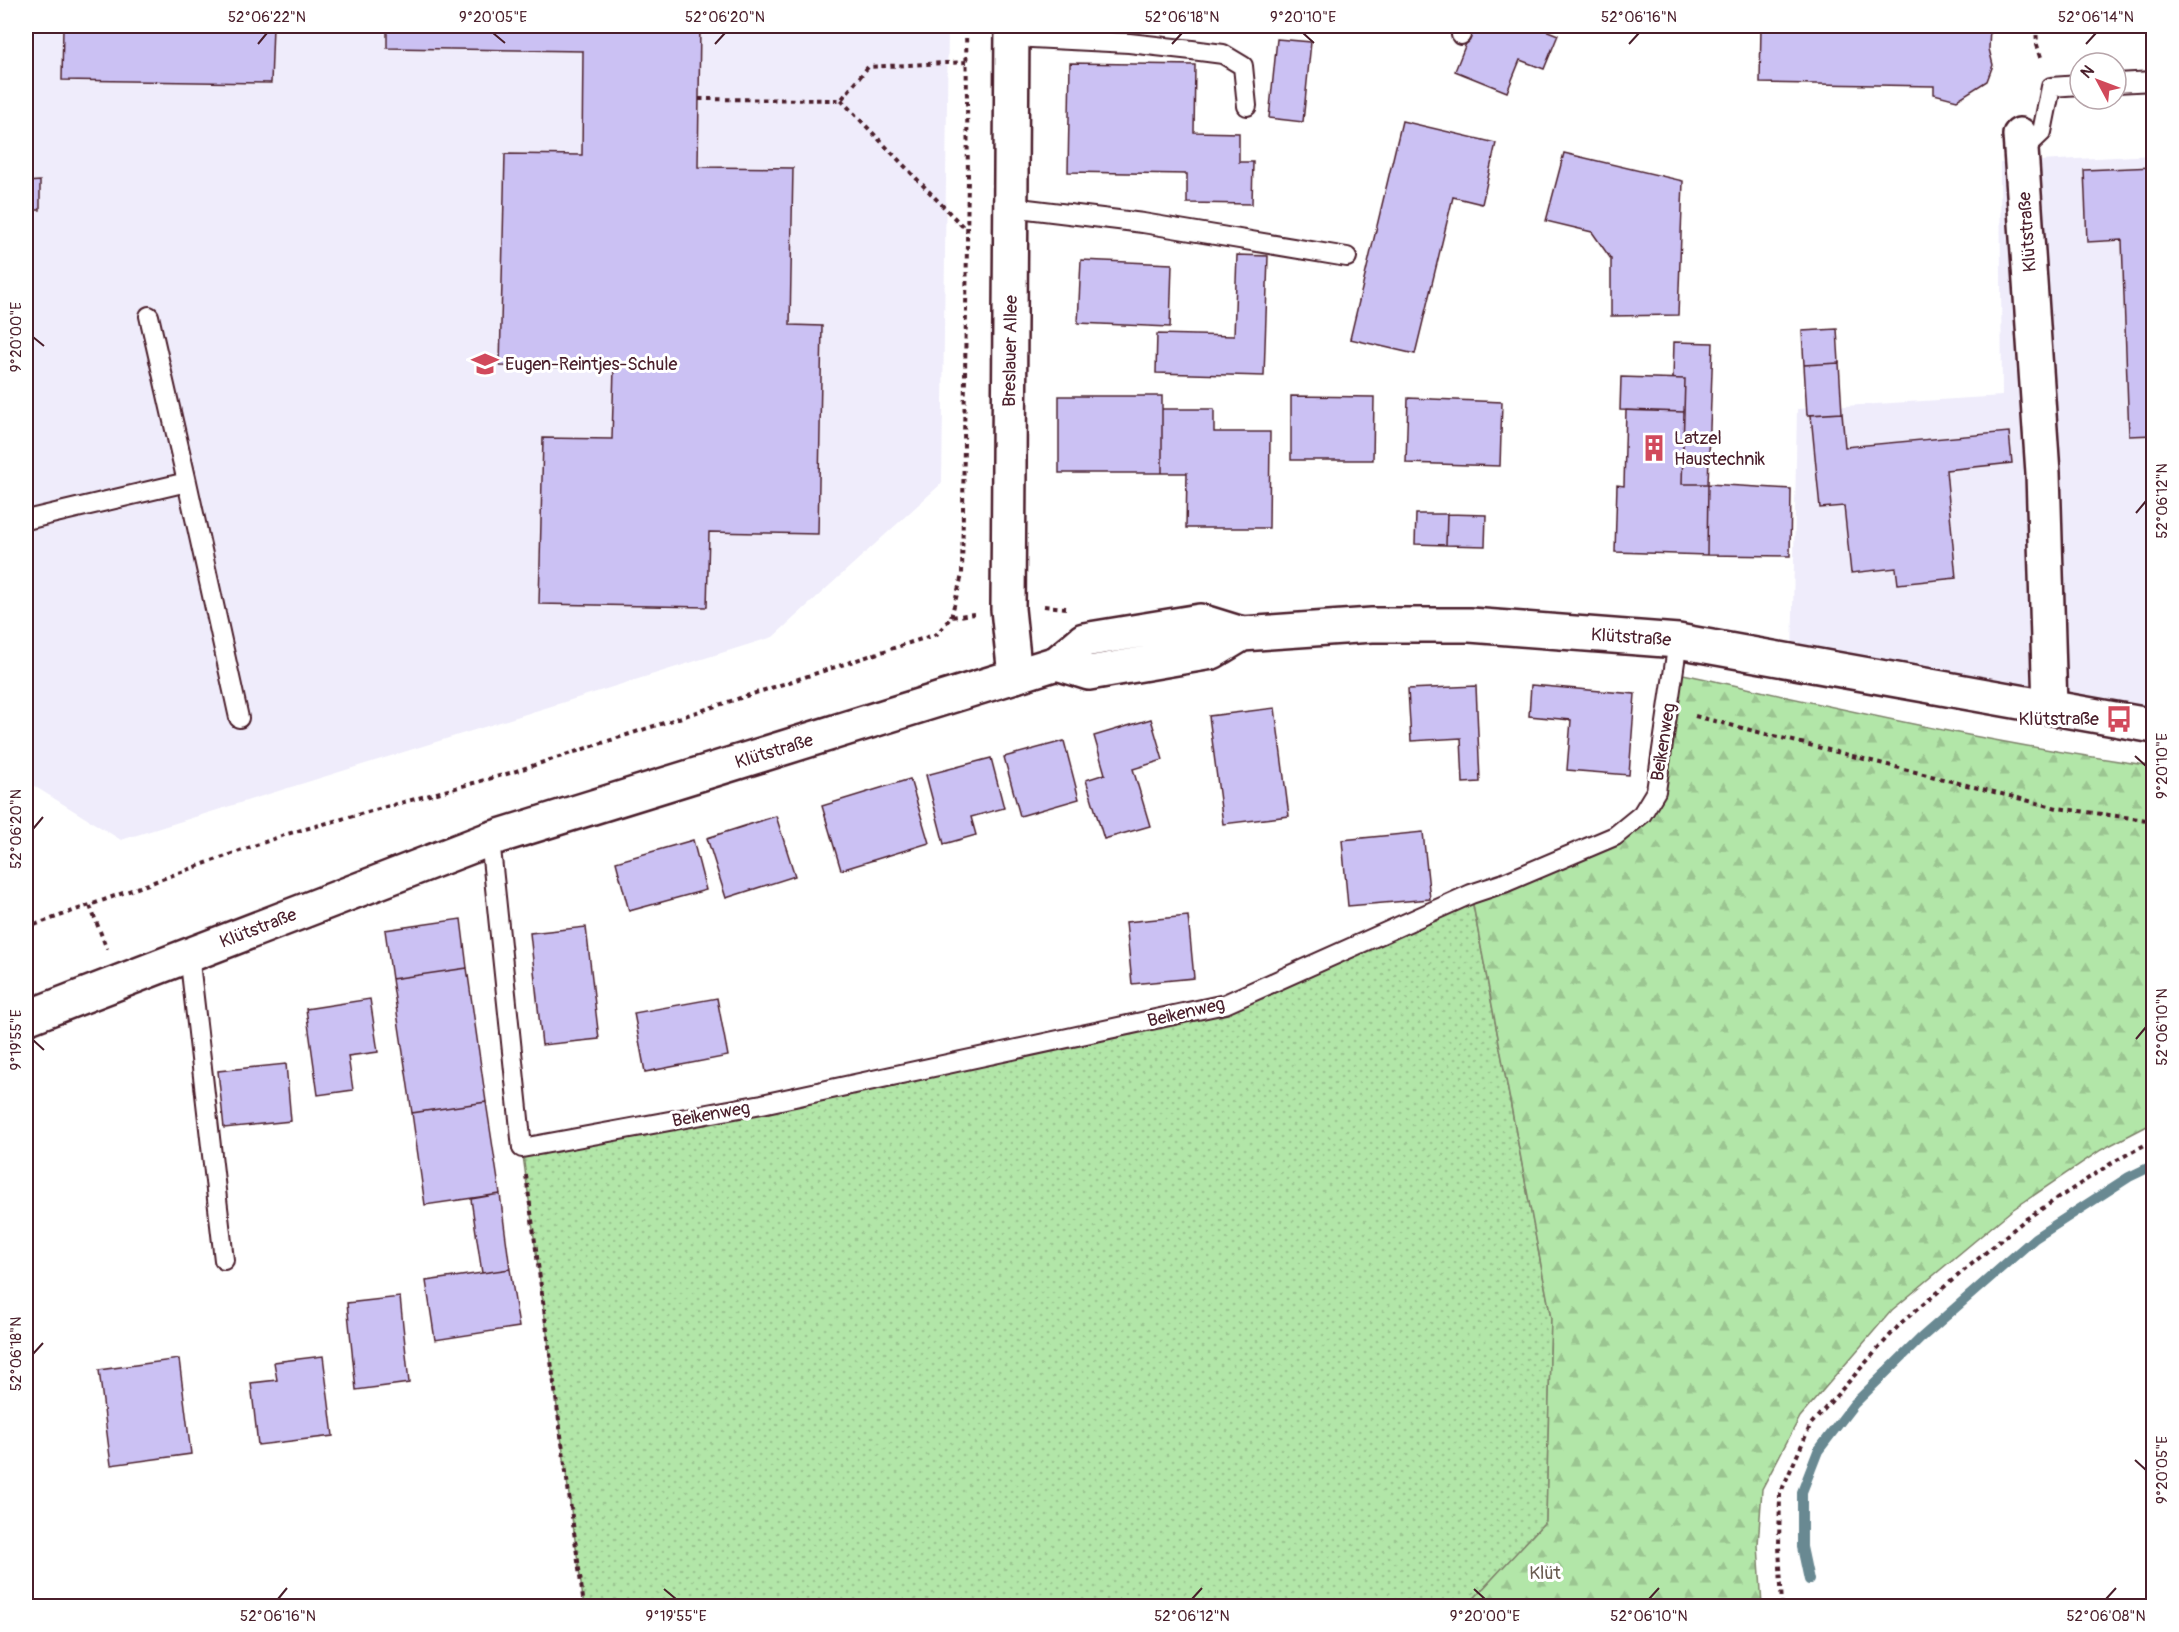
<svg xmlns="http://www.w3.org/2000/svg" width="2179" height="1632" viewBox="0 0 2179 1632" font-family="Pangolin,sans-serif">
<defs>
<pattern id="grass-dots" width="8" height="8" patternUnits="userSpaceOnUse" patternTransform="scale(1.5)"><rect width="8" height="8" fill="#b2e6a8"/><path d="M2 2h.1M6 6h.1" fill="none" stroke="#9bc591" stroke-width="1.8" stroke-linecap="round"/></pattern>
<pattern id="forest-firs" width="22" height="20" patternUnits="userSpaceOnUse" patternTransform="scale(1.5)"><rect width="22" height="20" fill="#b2e6a8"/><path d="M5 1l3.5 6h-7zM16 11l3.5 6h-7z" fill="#9bc591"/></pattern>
</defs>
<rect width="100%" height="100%" fill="#fff"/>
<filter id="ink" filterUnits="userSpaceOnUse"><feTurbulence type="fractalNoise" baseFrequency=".0167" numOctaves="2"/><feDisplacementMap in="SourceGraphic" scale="12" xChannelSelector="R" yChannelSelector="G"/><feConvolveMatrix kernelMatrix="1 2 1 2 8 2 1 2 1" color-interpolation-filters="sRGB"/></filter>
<g filter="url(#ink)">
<!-- built -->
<path fill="#efecfb" d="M26 26H948L942 483 773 637 121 840 26 781Z
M2153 155V726L1792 661 1797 409 2002 396 2000 163Z"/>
<!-- grass -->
<path fill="url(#grass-dots)" stroke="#7e826a" stroke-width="1.5" d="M1471 894 1551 1318 1546 1521 1467 1606H584L522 1148 1225 1004Z"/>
<!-- forest -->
<path fill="url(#forest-firs)" stroke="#7e826a" stroke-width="1.5" d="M1674 672C1833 707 1992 744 2153 766V1123L2101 1150 2012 1210 1892 1310 1800 1417 1762 1489 1758 1545 1762 1606H1467L1546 1521 1551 1318 1471 894 1642 814Z"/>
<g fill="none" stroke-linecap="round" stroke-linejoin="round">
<!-- stream -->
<path stroke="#698992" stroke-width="10" d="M1809 1580 1802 1547V1492L1818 1451 1854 1404 1921 1338 2035 1238 2129 1177 2154 1165"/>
</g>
<!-- building -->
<path fill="#cbc1f3" stroke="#4a1f2b" stroke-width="1.5" d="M63 26H273L271 83 62 80Z
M387 26H700L698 167 793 168 790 325 822 326 818 534 709 532 707 607 539 604 543 438 612 439 614 368 500 366 505 154 582 155 583 51 387 48Z
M1473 26H1535L1558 35 1544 69 1520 60 1507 92 1455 71Z
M1761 26H1990L1989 49 1993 65 1987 81 1957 100 1934 94V86L1760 83Z
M1277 39 1311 42 1303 122 1269 118Z
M1070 63 1195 65 1194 132 1239 133V162H1253L1252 204 1187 203V174L1068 172Z
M1402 121 1496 143 1482 204 1453 197 1415 354 1350 339Z
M1564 153 1683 181 1678 315 1611 316V259L1592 232 1546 221Z
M2154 167V435L2129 436 2122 240 2087 242 2084 170Z
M40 181V210H26V182Z
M1237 255 1268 256 1264 376 1156 373 1157 334 1234 336Z
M1081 260 1172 264 1170 327 1078 323Z
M1837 329 1839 363 1804 365 1802 331Z
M1674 342 1713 343 1708 484H1682L1685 379H1673Z
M1839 363 1842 413 1807 415 1804 365Z
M1621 377 1685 379 1684 412 1620 410Z
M1059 396H1162V473H1059Z
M1291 396 1374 397 1373 460H1291Z
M1408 398 1502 402 1500 466 1406 463Z
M1162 409H1214V432H1270L1269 528H1186L1187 473H1162Z
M1626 410 1684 412 1682 484H1708L1707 555 1615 552 1617 485 1624 486Z
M1842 413 1845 447 2009 432 2012 463 1946 470 1956 578 1898 584 1896 568 1851 573 1844 506 1820 508 1811 415Z
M1708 484 1791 489 1790 556 1707 555Z
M1416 514H1447L1446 545 1415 544Z
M1447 514 1486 515 1485 546 1446 545Z
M1531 685 1635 694 1629 775 1567 770 1571 720 1529 716Z
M1476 686 1480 782 1463 783 1461 738 1411 741 1408 689Z
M1275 708 1289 816 1223 824 1209 716Z
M1151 719 1163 760 1133 769 1150 826 1104 839 1086 780 1105 774 1094 736Z
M1064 741 1079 799 1020 816 1004 757Z
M991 758 1004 808 971 817 976 835 944 844 926 775Z
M910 779 929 843 841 870 822 806Z
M776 816 795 876 726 898 707 838Z
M1423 832 1430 899 1348 906 1342 840Z
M693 840 706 890 629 911 616 862Z
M1188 916 1194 978 1132 984 1126 922Z
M461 919 467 968 392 979 385 930Z
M586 927 599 1039 542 1045 530 933Z
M467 968 486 1102 412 1113 392 979Z
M717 998 728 1056 645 1072 634 1013Z
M370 999 378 1052 348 1056 353 1090 318 1095 306 1009Z
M286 1064 291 1121 224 1128 218 1071Z
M486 1102 500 1194 425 1205 412 1113Z
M500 1194 510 1269 482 1273 471 1199Z
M510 1269 519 1327 435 1340 426 1281Z
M400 1297 409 1383 356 1390 347 1303Z
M323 1356 333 1436 258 1445 251 1383 277 1380 274 1362Z
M179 1359 191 1454 111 1465 99 1370Z"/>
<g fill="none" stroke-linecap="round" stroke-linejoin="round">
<defs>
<path id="lane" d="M1461 35 1464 26
M1012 37 1129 43 1192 50 1223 54 1243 66 1247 106
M2116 83 2154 81
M2021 152 2042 132 2051 87 2080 85
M1011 207 1143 223 1347 257
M149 316 187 482
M26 520 187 482 239 718
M490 839 522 1148 762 1104 1225 1004 1471 894 1504 883 1615 836 1642 814 1656 791 1678 641
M189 954 224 1260"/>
<path id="street" d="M1012 26 1008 609 1015 676
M2020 135 2043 473 2050 707"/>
<path id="secondary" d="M1057 663 1089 673 1212 652 1242 634
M26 1018 490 839 1057 663 1084 640 1200 621 1242 634 1372 625H1470L1678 641 2154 726"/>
</defs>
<!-- lane casing -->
<use href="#lane" stroke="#4a1f2b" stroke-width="22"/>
<!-- street casing -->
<use href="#street" stroke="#4a1f2b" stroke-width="38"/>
<!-- secondary casing -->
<use href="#secondary" stroke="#4a1f2b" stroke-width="38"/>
<!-- path -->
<path stroke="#4a1f2b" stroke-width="4" stroke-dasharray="4.5 4.5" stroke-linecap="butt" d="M2036 26 2037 45 2042 60
M699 99 841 100 868 67 966 62
M841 100 967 231
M1044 606 1066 608
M951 617 962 575 968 177 966 26
M1695 716 2057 808 2154 821
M90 906 107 949
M26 928 287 834 510 773 912 642 937 634 951 617 974 614
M526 1175 584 1606
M1782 1606 1779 1546 1780 1494 1811 1424 1902 1322 2026 1219 2115 1161 2154 1140"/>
<!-- lane -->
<use href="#lane" stroke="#fff" stroke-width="18"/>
<!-- street -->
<use href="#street" stroke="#fff" stroke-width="33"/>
<!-- secondary -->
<use href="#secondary" stroke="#fff" stroke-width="33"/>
</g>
</g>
<!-- ticks -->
<path fill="none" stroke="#4a1f2b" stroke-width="2" d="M493 33 505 43M1303 33 1314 43M258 44 267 33M715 44 725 33M1172 44 1182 33M1629 44 1639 33M2086 44 2096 33M33 337 44 346M2136 513 2146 501M2135 756 2146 766M33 829 43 817M2136 1039 2146 1027M33 1040 44 1050M33 1354 43 1343M2135 1460 2146 1470M664 1589 676 1599M1474 1589 1485 1599M278 1599 287 1588M1192 1599 1202 1588M1649 1599 1659 1588M2106 1599 2116 1588"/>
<!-- icons -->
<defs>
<symbol id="school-bare" viewBox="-9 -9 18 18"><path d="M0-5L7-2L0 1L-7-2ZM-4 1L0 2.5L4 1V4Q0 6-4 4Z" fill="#d1495b" stroke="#fff" stroke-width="2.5" paint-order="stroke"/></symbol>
<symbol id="building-bare" viewBox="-9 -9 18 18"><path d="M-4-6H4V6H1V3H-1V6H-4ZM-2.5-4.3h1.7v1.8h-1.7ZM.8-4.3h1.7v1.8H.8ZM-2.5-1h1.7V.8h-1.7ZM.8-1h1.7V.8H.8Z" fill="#d1495b" stroke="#fff" stroke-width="2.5" paint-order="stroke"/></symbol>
<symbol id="bus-bare" viewBox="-9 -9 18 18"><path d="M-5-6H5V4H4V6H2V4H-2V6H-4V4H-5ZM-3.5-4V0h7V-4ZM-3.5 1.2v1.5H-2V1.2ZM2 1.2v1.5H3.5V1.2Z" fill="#d1495b" stroke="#fff" stroke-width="2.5" paint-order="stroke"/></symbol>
</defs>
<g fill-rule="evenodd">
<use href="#school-bare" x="466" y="345" width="38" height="38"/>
<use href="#building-bare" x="1635" y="429" width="38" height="38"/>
<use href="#bus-bare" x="2100" y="700" width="38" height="38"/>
</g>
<g text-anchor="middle" stroke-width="6" stroke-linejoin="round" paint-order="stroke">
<!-- street labels -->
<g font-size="18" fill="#4a1f2b" stroke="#fff">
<text transform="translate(2027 232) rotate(-94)" y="6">Klütstraße</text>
<text transform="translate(1010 351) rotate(-89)" y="6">Breslauer Allee</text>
<text transform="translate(1631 637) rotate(4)" y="6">Klütstraße</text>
<text transform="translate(1663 742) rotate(-81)" y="6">Beikenweg</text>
<text transform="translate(774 751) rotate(-17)" y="6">Klütstraße</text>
<text transform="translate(258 928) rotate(-21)" y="6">Klütstraße</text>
<text transform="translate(1186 1012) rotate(-13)" y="6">Beikenweg</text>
<text transform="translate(711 1114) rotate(-10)" y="6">Beikenweg</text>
</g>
<!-- poi labels -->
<g font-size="18" fill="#4a1f2b" stroke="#fff" text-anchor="start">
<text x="505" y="370">Eugen-Reintjes-Schule</text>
<text x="1674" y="444">Latzel<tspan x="1674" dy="21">Haustechnik</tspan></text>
<text x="2099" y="725" text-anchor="end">Klütstraße</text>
</g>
<!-- park labels -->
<g font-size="18" fill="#695b50" stroke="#fff">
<text x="1545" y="1579">Klüt</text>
</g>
</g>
<!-- margin -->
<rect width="2179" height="1632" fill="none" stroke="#fff" stroke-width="66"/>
<!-- north arrow -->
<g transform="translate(2098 81) rotate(311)"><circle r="28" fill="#ffffff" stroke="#b7a5aa" stroke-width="1.5"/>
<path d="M0-4.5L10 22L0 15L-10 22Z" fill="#d1495b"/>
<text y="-9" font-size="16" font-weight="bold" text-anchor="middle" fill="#4a1f2b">N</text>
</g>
<rect x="33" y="33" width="2113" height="1566" fill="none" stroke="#4a1f2b" stroke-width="2"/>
<g font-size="15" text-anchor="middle" fill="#4a1f2b">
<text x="267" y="22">52°06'22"N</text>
<text x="493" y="22">9°20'05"E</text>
<text x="725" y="22">52°06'20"N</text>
<text x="1182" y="22">52°06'18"N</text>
<text x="1303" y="22">9°20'10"E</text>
<text x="1639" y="22">52°06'16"N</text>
<text x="2096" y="22">52°06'14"N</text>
<text transform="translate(16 337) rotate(-90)" y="5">9°20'00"E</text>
<text transform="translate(2162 501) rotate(-90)" y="5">52°06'12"N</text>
<text transform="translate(2162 766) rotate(-90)" y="5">9°20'10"E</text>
<text transform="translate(16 829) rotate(-90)" y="5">52°06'20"N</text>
<text transform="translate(2162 1027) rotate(-90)" y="5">52°06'10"N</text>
<text transform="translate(16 1040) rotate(-90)" y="5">9°19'55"E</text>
<text transform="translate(16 1354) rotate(-90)" y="5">52°06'18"N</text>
<text transform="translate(2162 1470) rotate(-90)" y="5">9°20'05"E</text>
<text x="278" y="1621">52°06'16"N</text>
<text x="676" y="1621">9°19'55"E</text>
<text x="1192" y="1621">52°06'12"N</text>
<text x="1485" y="1621">9°20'00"E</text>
<text x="1649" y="1621">52°06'10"N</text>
<text x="2106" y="1621">52°06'08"N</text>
</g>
</svg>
